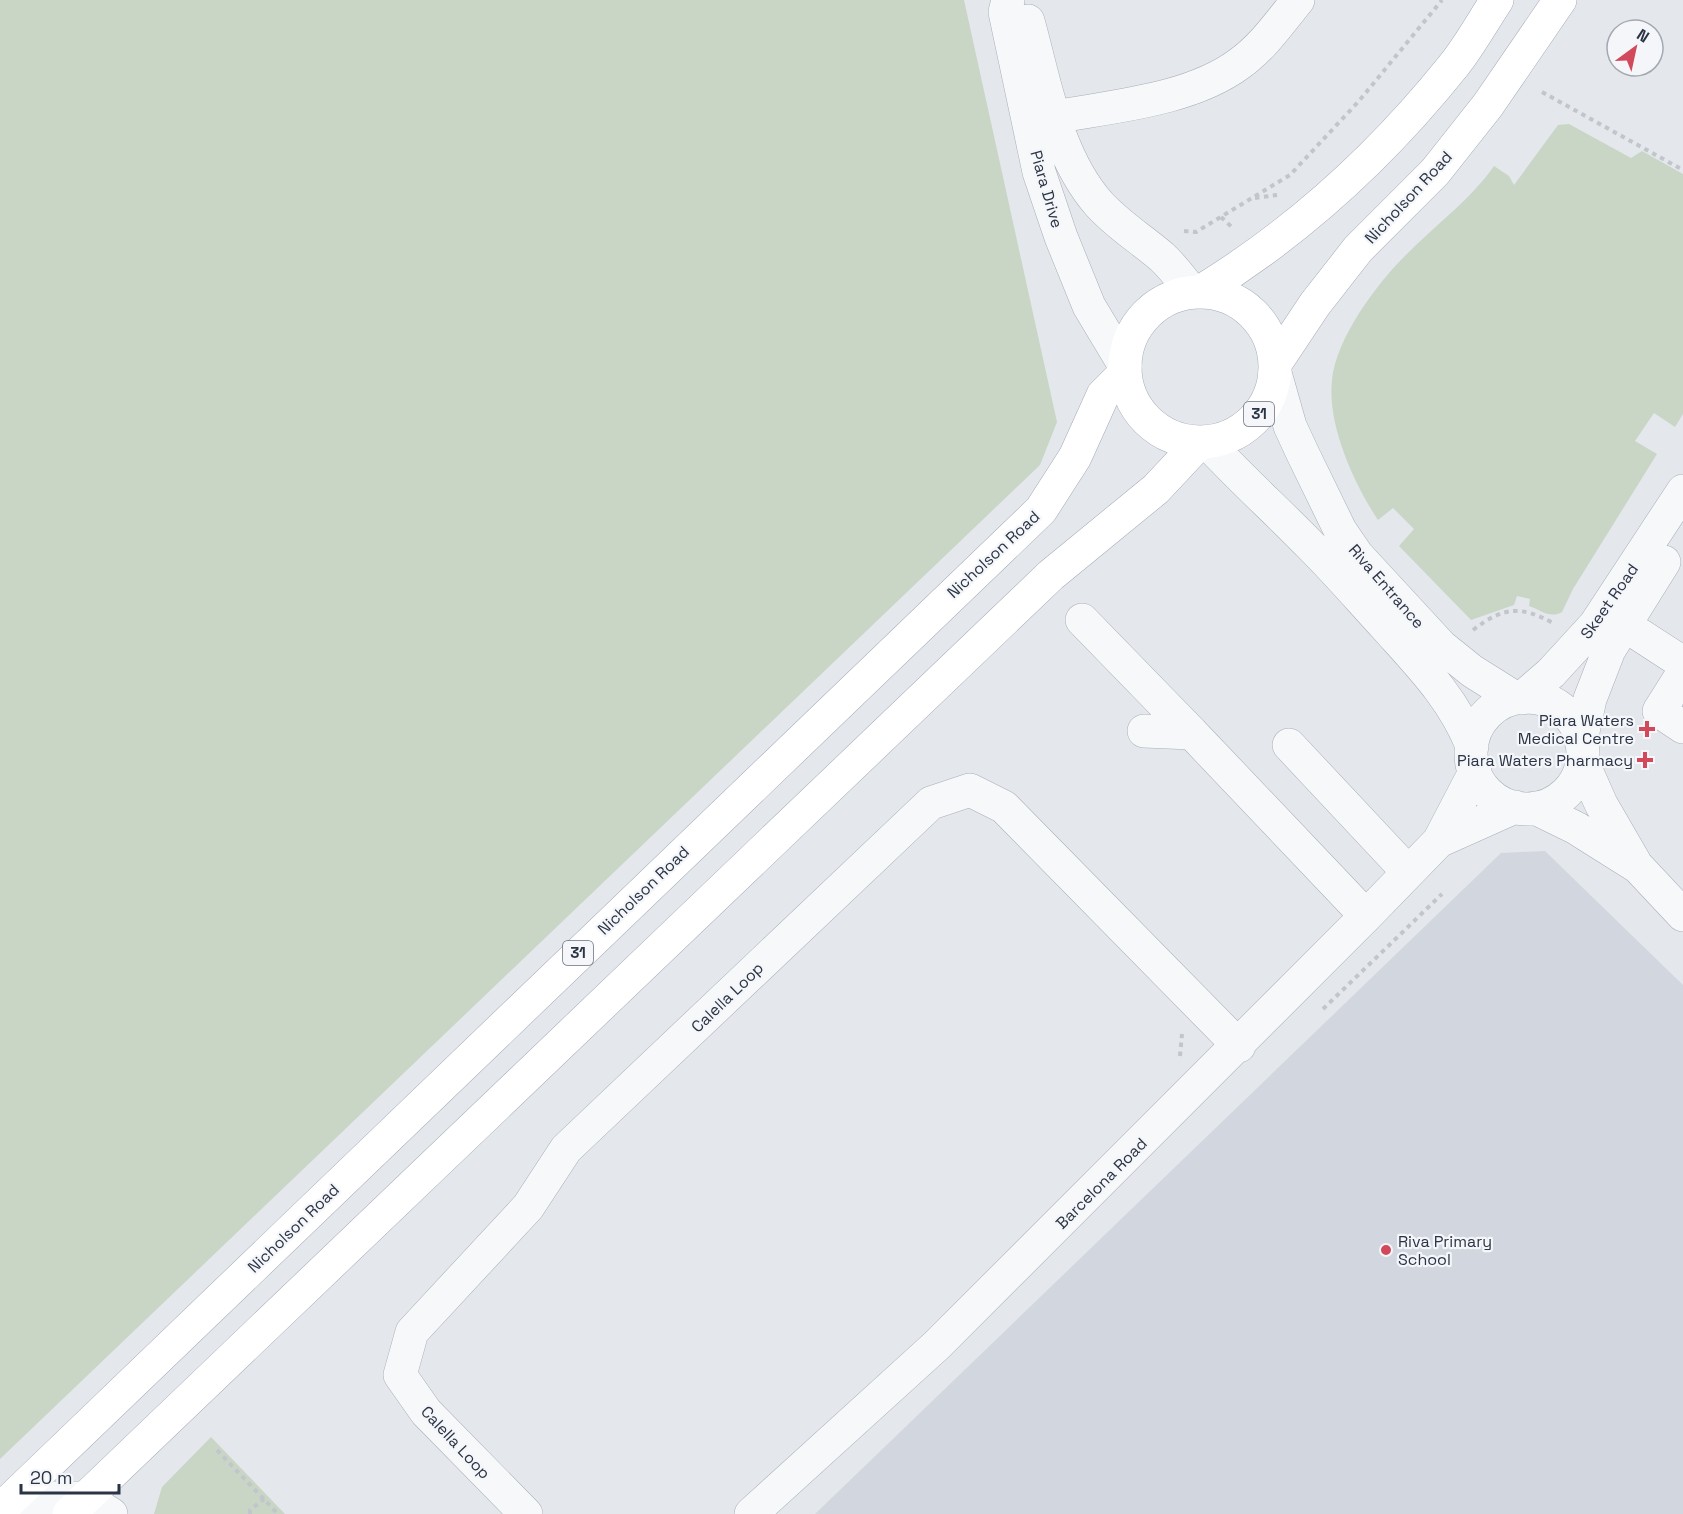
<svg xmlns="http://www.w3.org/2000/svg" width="1683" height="1514" viewBox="0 0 1683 1514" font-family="'Space Grotesk',sans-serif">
<rect width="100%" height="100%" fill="#e4e7ec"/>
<!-- built -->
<path fill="#d2d6de" d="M1545 851 1683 985V1514H815L1501 853Z"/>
<!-- green -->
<path fill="#c9d6c5" d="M0 0H964L1057 422 1040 465 0 1459Z
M1569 124 1631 158 1642 151 1683 174V414L1675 427 1654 413 1635 441 1657 454 1573 589 1562 612C1550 619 1541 610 1529 606L1530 599 1517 596 1514 605 1471 620 1399 546 1414 529 1393 508 1378 520C1354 484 1327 425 1332 380 1336 337 1380 279 1411 250 1439 222 1471 199 1494 166L1509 176 1514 185 1558 125Z
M211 1437 285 1514H154L162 1487Z"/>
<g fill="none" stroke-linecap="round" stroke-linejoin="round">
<defs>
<path id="minor" d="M1008 0 1005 12 1039 172 1061 237 1089 306 1125 366
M1028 21C1045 82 1056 155 1099 204 1118 225 1141 239 1162 257 1173 267 1183 281 1192 292
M1055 117C1114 106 1190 100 1239 64 1263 47 1280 22 1298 0
M1275 373 1290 426 1302 452 1340 530 1357 555 1441 646 1472 671 1515 698
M1207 442C1240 478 1277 511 1311 546 1337 572 1361 600 1386 627 1419 664 1454 699 1472 746
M1082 620 1192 733
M1623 624 1683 663
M1683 673 1659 711 1683 727
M1471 753a56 56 0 1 1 112 0a56 56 0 1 1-112 0Z
M1522 698 1551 673 1595 625 1683 491
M1144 731 1192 733 1366 916
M1581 741 1590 699 1609 650 1664 562
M1289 745 1408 872
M1582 761 1601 804 1634 861
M1535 808 1576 828 1638 867 1683 915
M1439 841 1515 807
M15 1514 46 1498H85L111 1514
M526 1514 426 1412 400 1375 412 1332 528 1207 566 1149 931 803 970 790 1004 807 1239 1046
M751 1514 937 1345 1366 916 1439 841 1475 772"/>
<path id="major" d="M1125 367a75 75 0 1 1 150 0a75 75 0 1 1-150 0Z
M1200 292C1298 232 1382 155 1454 65 1470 45 1483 21 1497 0
M1275 364 1315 304 1358 249 1435 172 1488 105 1560 0
M0 1510 1041 510 1075 457 1103 395 1125 373
M69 1514 1051 575 1156 489 1200 442"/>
</defs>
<!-- minor casing -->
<use href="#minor" stroke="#a9aeb7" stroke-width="34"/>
<!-- major casing -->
<use href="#major" stroke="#a3abb8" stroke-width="34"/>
<!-- path -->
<path stroke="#c2c5cb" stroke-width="4" stroke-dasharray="4.5 4.5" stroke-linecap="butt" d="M1542 92 1683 170
M1255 198 1277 195
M1221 217 1234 229
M1184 231 1196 232 1290 175 1359 101 1442 0
M1473 630C1503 607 1520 605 1553 623
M1323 1009 1442 894
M1180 1056 1182 1034
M217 1450 278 1514
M250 1514V1510L264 1499"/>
<!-- minor -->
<use href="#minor" stroke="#f7f8fa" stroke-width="33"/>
<!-- major -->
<use href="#major" stroke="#fff" stroke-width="33"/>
</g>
<!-- markers -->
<g fill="#d1495b" stroke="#f4f6f9" stroke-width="2">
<path d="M1644 720h6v6h6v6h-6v6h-6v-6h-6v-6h6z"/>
<path d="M1642 751h6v6h6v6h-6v6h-6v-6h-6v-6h6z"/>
<circle cx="1386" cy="1250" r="6"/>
</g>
<g text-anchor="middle" stroke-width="4.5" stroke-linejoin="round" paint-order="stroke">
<!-- shield labels -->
<g fill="#f4f6f9" stroke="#676e7b" stroke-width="1.5">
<rect x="1244" y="402" width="30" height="24" rx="4.5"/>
<rect x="563" y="941" width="30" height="24" rx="4.5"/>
</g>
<g font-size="15" font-weight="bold" fill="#2b3445">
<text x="1259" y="419">31</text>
<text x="578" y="958">31</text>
</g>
<!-- street labels -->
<g font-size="16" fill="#2b3445" stroke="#f4f6f9">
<text transform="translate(1047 189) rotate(74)" y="6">Piara Drive</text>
<text transform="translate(1408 197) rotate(-47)" y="6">Nicholson Road</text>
<text transform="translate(993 554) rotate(-43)" y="6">Nicholson Road</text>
<text transform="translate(1387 586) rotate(49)" y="6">Riva Entrance</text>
<text transform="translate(1609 601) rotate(-55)" y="6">Skeet Road</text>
<text transform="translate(643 890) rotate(-44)" y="6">Nicholson Road</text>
<text transform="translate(727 997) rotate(-44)" y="6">Calella Loop</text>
<text transform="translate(1101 1183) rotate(-45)" y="6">Barcelona Road</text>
<text transform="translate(293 1228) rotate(-44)" y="6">Nicholson Road</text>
<text transform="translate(456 1442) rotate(47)" y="6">Calella Loop</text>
</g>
<!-- poi labels -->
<g font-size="16" fill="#2b3445" stroke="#f4f6f9" text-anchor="end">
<text x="1634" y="726">Piara Waters<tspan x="1634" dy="18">Medical Centre</tspan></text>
<text x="1633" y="766">Piara Waters Pharmacy</text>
<text x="1398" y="1247" text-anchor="start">Riva Primary<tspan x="1398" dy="18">School</tspan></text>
</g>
</g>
<!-- north arrow -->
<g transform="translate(1635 48) rotate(33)"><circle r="28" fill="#f4f6f9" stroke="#a4a8b1" stroke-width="1.5"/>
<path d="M0-4.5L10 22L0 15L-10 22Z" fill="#d1495b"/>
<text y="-9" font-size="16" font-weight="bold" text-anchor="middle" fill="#2b3445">N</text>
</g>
<!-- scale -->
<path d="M21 1484v9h98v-9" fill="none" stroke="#2b3445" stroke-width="3"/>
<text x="30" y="1484" font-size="18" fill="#2b3445" stroke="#f4f6f9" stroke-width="4.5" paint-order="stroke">20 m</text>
</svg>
